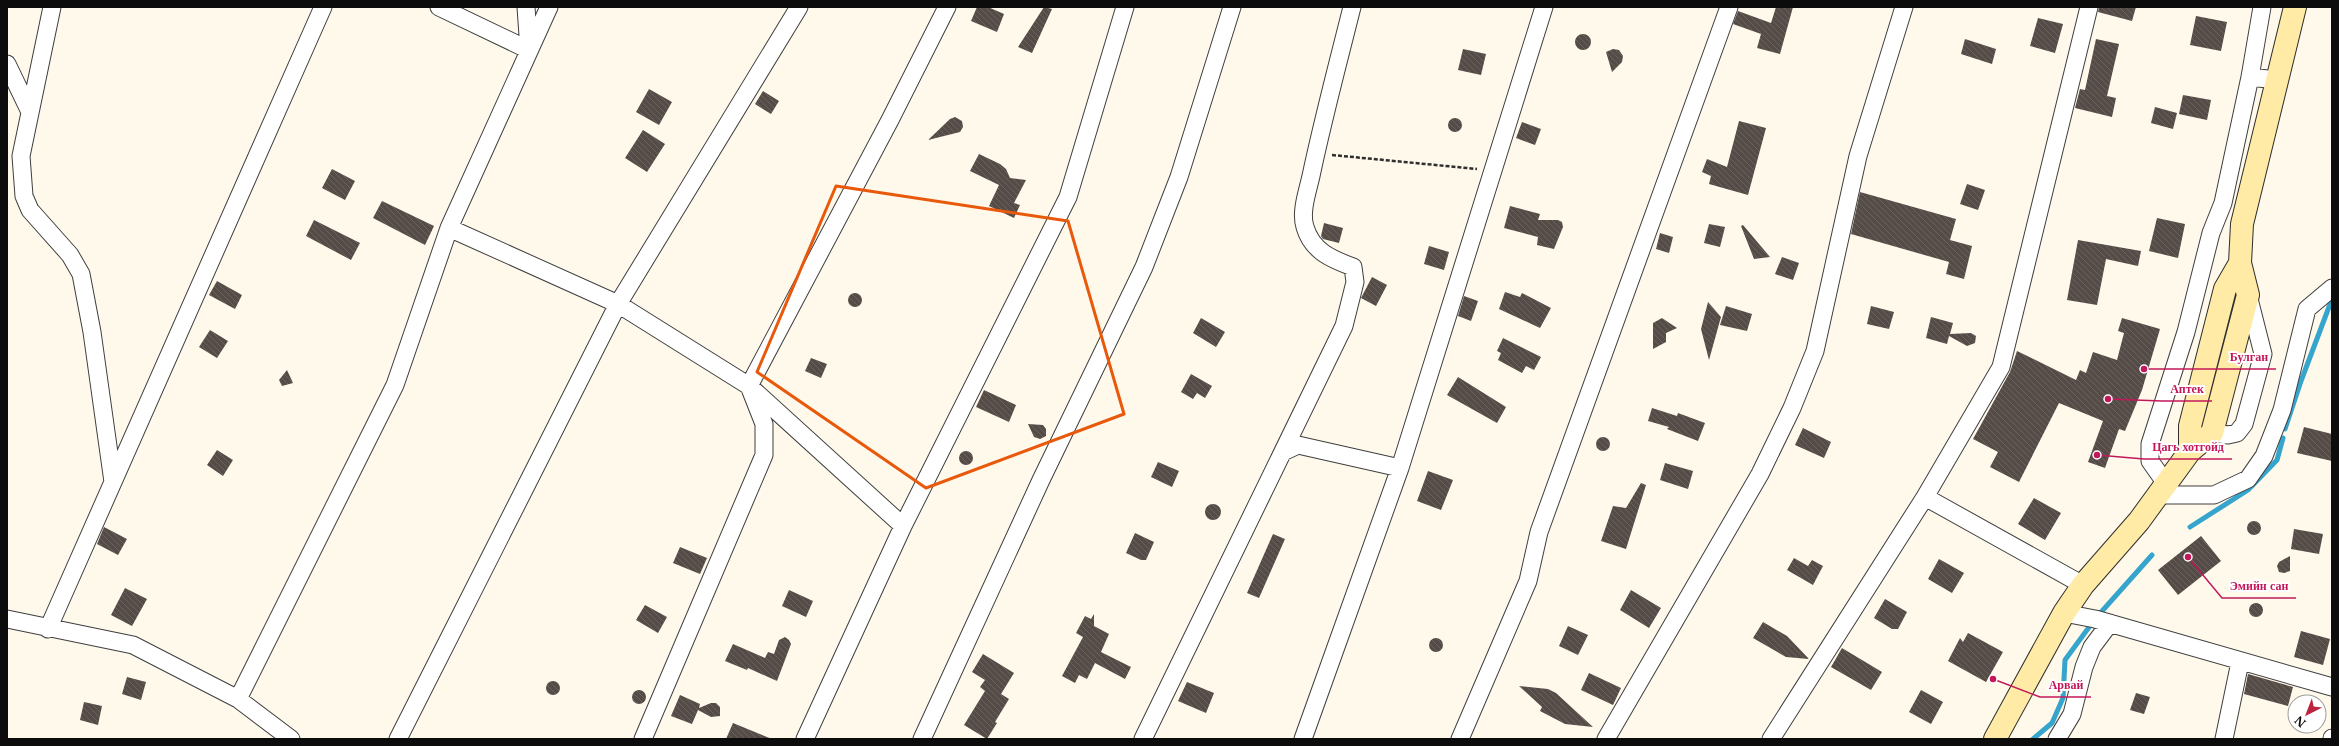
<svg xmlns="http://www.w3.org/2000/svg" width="2339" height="746" viewBox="0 0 2339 746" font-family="'Libre Baskerville',serif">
<defs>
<pattern id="building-back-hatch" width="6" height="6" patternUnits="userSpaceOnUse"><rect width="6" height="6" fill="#554c48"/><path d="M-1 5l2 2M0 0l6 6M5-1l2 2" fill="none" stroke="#68615e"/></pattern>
</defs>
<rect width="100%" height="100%" fill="#fff9eb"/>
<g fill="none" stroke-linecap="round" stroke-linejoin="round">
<!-- stream -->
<path stroke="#36a5ce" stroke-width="5" d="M2285 429 2301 381 2332 299
M2190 527 2248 490 2277 460 2283 438
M2033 739 2052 723 2063 698 2065 660 2095 619 2152 555"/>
</g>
<!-- building -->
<path fill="url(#building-back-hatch)" d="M977 7H988L1004 14 997 32 971 21Z
M1044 7 1052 9 1032 53 1018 47Z
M1776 7H1793L1780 54 1757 48 1761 34 1733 24 1738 11 1771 23Z
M2099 7H2136L2132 21 2098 12Z
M2196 16 2227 22 2221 51 2190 45Z
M2038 18 2063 24 2055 53 2030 46Z
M1575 42a8 8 0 1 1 16 0a8 8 0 1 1-16 0Z
M1965 39 1996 49 1992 64 1961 54Z
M2096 39 2119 44 2107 96 2116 98 2112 117 2075 108 2080 89 2085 90Z
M1463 49 1486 54 1481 75 1458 70Z
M1613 49 1619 50 1623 56 1622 62 1612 72 1606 52Z
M649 89 672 102 659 125 636 112Z
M763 91 779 101 771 114 755 104Z
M2183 95 2211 100 2207 120 2179 114Z
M2155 107 2177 113 2173 129 2151 123Z
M955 117 962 121 963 127 960 132 928 140 950 119Z
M1448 125a7 7 0 1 1 14 0a7 7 0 1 1-14 0Z
M1739 121 1766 128 1748 195 1709 184 1711 176 1702 172 1707 159 1727 167Z
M1522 122 1541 129 1535 145 1516 138Z
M643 130 665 144 647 172 625 158Z
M979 154 1000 164 1006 169 1010 178 1026 180 1014 203 1020 205 1014 218 989 206 999 185 970 171Z
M332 169 355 181 345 200 322 188Z
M1967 184 1985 190 1978 210 1960 204Z
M1860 192 1956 219 1950 240 1972 246 1964 279 1946 274 1949 262 1851 234Z
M382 201 434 226 425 245 373 218Z
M1510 206 1540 214 1538 220H1558L1562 222 1563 227 1554 249 1537 245 1538 237 1504 228Z
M2157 218 2185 224 2178 258 2149 251Z
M314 220 360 243 351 260 306 236Z
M1324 223 1343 228 1339 243 1323 239 1321 236Z
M1709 224 1725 227 1720 247 1704 243Z
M1743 225 1770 257 1754 259 1741 226Z
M1660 233 1673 237 1669 253 1656 249Z
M2078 240 2141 251 2138 266 2106 259 2097 305 2067 300Z
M1429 246 1449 252 1444 270 1424 264Z
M1782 257 1799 263 1793 280 1775 274Z
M1372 277 1387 285 1376 306 1361 298Z
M217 281 242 295 235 309 209 295Z
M1505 292 1520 297 1522 293 1551 308 1540 328 1499 309Z
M848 300a7 7 0 1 1 14 0a7 7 0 1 1-14 0Z
M1464 296 1478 301 1471 321 1458 316Z
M1708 302 1721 317 1709 360 1701 329Z
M1726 306 1752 314 1747 331 1720 325Z
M1871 306 1894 312 1889 329 1867 324Z
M1931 317 1953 323 1950 334 1971 333 1976 336 1975 343 1967 346 1949 336 1947 344 1926 338Z
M1201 318 1225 332 1216 347 1193 333Z
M1662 318 1677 328 1666 333V342L1653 349V323Z
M2122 318 2160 329 2142 390 2125 431 2119 429 2105 468 2088 462 2103 421 2059 403 2019 482 1990 467 1998 452 1973 439 2010 372 2017 351 2076 380 2080 370 2086 373 2093 352 2117 360 2124 333 2118 331Z
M210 330 228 341 217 358 199 347Z
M1503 338 1541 357 1534 370 1526 366 1522 373 1498 360 1501 353 1497 351Z
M811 358 827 364 821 378 805 371Z
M287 370 293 383 282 386 279 380Z
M1191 374 1212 386 1205 398 1197 393 1193 399 1181 392Z
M1458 377 1506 407 1497 423 1447 395Z
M984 390 1016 405 1009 422 976 407Z
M1652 408 1677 416 1678 413 1705 423 1698 441 1667 429 1669 427 1648 421Z
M1028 424 1043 425 1046 429V436L1040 439 1034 437Z
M2304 427 2332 434V461L2297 453Z
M1803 428 1831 442 1824 458 1795 445Z
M1596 444a7 7 0 1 1 14 0a7 7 0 1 1-14 0Z
M217 450 233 460 223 476 207 465Z
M959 458a7 7 0 1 1 14 0a7 7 0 1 1-14 0Z
M1158 462 1179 471 1172 487 1151 477Z
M1665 463 1693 471 1688 489 1660 480Z
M1428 471 1453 480 1441 510 1417 501Z
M1641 483 1646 485 1626 549 1601 541 1613 506 1626 508Z
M2034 498 2061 513 2045 540 2018 524Z
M1205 512a8 8 0 1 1 16 0a8 8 0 1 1-16 0Z
M2247 528a7 7 0 1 1 14 0a7 7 0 1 1-14 0Z
M104 527 127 539 118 555 97 544Z
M2294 529 2323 534 2319 554 2291 549Z
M1135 533 1154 542 1146 560H1141L1126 553Z
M1273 534 1285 539 1259 598 1247 593Z
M2201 536 2221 561 2178 595 2158 570Z
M680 547 707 558 700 574 673 563Z
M2290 556V571L2284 573 2279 572 2277 566 2279 562Z
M1794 558 1808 566 1812 560 1823 566 1813 585 1787 570Z
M1939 559 1964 573 1952 593 1928 579Z
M125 588 147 599 132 626 111 615Z
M789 590 813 601 806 617 782 606Z
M1631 590 1661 608 1649 628 1620 610Z
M1885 599 1907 612 1898 629H1892L1874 618Z
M2249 610a7 7 0 1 1 14 0a7 7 0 1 1-14 0Z
M645 605 667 617 658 633 636 620Z
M1094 614V626L1109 634 1101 652 1131 667 1125 679 1095 663 1087 679 1079 675 1075 683 1062 676 1083 637 1076 633 1085 616 1091 619Z
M1763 622 1787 636 1809 659 1786 657 1753 638Z
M1568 626 1588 635 1578 655 1559 646Z
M2301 631 2330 639 2323 665 2294 657Z
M1968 633 2003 652 1986 682 1948 661 1960 638 1963 642Z
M785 637 789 640 791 644 777 681 748 668 747 670 725 661 733 644 765 658 768 652 774 654 779 640Z
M1429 645a7 7 0 1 1 14 0a7 7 0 1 1-14 0Z
M1842 648 1882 672 1871 690 1831 667Z
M983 654 1014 673 1001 694 1009 699 995 722 997 723 987 739 964 725 985 691 980 687 985 680 972 672Z
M1589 673 1621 688 1613 705 1581 690Z
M2248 674 2293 687 2288 706 2244 694Z
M127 677 146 682 141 700 122 694Z
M546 688a7 7 0 1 1 14 0a7 7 0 1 1-14 0Z
M1187 682 1214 693 1206 713 1178 701Z
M1519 686 1548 689 1556 693 1593 727 1565 724 1540 711 1542 707Z
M1921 690 1943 702 1931 724 1909 712Z
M632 697a7 7 0 1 1 14 0a7 7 0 1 1-14 0Z
M2136 693 2150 697 2144 714 2130 710Z
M680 695 700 704 699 708 711 703H716L720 707V716L711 717 698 710 692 724 671 716Z
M84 702 102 706 98 725 80 720Z
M733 723 772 739H726Z"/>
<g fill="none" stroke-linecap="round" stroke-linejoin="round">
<defs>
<path id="street" d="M52 7 21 156 24 196 30 210 70 255 81 274 92 332 113 482
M439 7 529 50 526 7
M2262 7 2250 77 2276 80
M7 64 30 112
M449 228 618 304 749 386 903 526
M2212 433 2228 435 2237 433 2244 424 2263 354 2248 295
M1283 452 1298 445 1400 468
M2167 485 2150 461V444L2186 332 2211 233 2223 203 2250 77
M2160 495H2214L2248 479 2264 456 2282 410 2307 309 2332 288
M1925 497 2083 585
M2064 613 2095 619 2332 687
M7 619 133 645 238 699 291 739
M48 629 323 7
M238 699 395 385 449 228 549 7
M398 739 618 304 799 7
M643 739 764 455V424L749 386 890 120 947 7
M805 739 903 526 1068 197 1125 7
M922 739 1041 480 1144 267 1179 177 1232 7
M1143 739 1344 326 1355 282 1353 267C1331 259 1312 251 1305 227 1300 212 1308 190 1311 176 1323 119 1338 63 1352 7
M1303 739 1400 468 1544 7
M1460 739 1528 581 1539 532 1729 7
M1606 739 1760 474 1792 408 1815 351 1858 156 1904 7
M1771 739 1925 497 2001 367 2089 7
M2057 739 2072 714 2084 667 2092 647 2110 623
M2224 739 2240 662
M2332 739V738"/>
<path id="secondary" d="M2190 451V426L2225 289 2240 263
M1995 739 2064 613 2083 585 2139 521 2190 451 2212 433 2248 295 2240 263 2242 224 2295 7"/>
</defs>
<!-- street casing -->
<use href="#street" stroke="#3f3f3f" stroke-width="19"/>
<!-- secondary casing -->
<use href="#secondary" stroke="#2e2e2e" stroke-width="24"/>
<!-- path -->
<path stroke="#2e2e2e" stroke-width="2.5" stroke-dasharray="4 2" stroke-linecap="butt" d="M1332 155 1477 169"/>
<!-- street -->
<use href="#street" stroke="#fff" stroke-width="17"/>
<!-- secondary -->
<use href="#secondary" stroke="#ffeaa6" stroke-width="22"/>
</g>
<!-- marked area -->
<path fill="none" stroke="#e8590c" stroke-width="3" stroke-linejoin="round" d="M836 186 1068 221 1124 414 926 488 757 372Z"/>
<!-- callouts -->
<path fill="none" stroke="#c2185b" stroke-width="1.5" d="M2144 369L2222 369H2276M2108 399L2162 401H2212M2097 455L2144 459H2232M2188 557L2222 598H2296M1993 679L2040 697H2091"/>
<g fill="#c2185b" stroke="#fff" stroke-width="1.5">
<circle cx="2144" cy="369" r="4"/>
<circle cx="2108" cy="399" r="4"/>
<circle cx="2097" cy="455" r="4"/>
<circle cx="2188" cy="557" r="4"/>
<circle cx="1993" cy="679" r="4"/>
</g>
<g font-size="12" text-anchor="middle" font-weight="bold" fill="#c2185b" stroke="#fff" stroke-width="4" stroke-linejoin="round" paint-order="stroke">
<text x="2249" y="361">Булган</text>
<text x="2187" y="393">Аптек</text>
<text x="2188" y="451">Цагь хотгойд</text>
<text x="2259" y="590">Эмийн сан</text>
<text x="2066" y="689">Арвай</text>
</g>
<!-- border -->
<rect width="2339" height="746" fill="none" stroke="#0c0c0c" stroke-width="16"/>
<!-- north arrow -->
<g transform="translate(2307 714) rotate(222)"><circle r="19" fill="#ffffff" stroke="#9e9e9e"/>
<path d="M0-3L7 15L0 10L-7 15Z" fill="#bd233e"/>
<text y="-6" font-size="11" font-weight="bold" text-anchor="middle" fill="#0c0c0c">N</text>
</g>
</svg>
